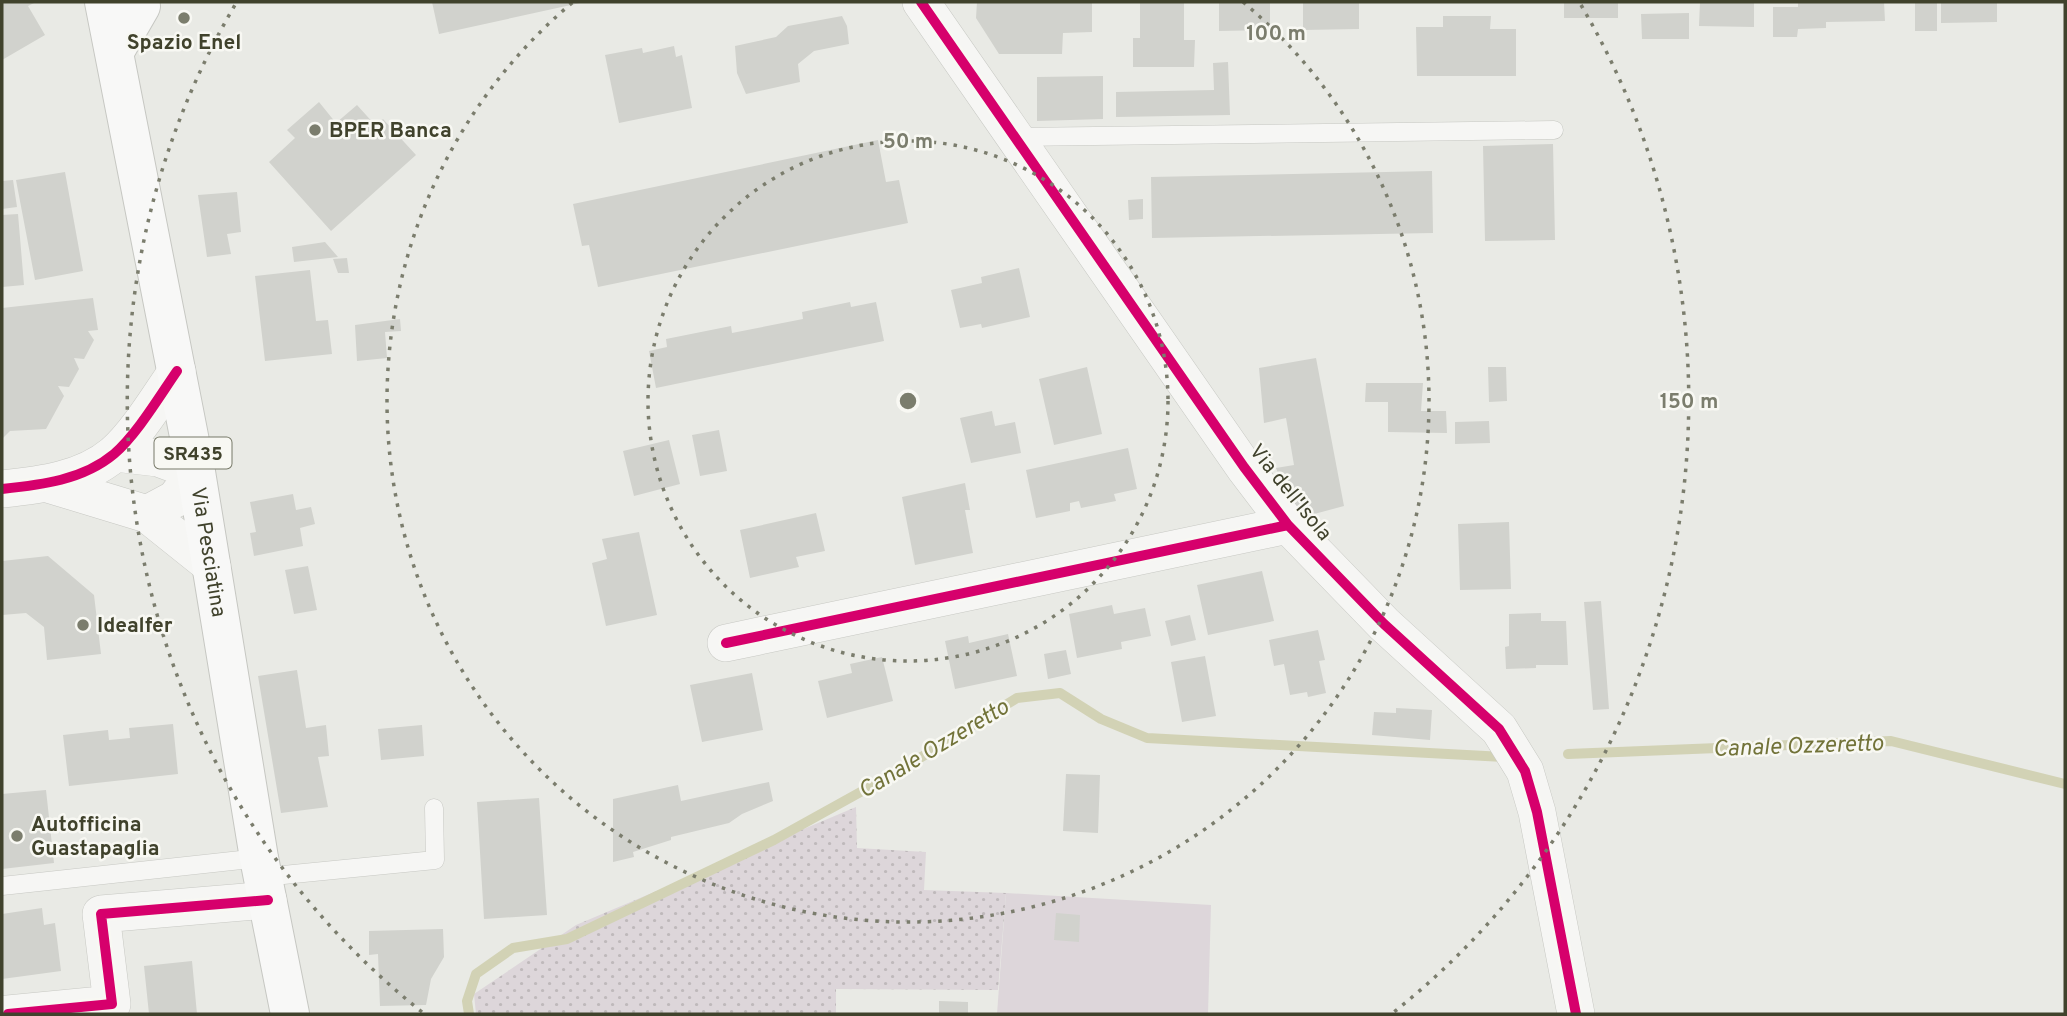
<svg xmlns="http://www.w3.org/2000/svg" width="2067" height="1016" viewBox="0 0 2067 1016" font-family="Overpass,sans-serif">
<defs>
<pattern id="grass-dots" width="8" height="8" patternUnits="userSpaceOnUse" patternTransform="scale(1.75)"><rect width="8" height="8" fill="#ddd6da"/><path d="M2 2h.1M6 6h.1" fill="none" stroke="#bfb9bb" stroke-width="1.8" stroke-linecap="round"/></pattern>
</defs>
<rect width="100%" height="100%" fill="#e9eae5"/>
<!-- grass -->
<path fill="url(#grass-dots)" d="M856 807 857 848 926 852 924 890 1006 893 998 990 836 989V1014H476L474 994 576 925Z"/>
<!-- garden -->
<path fill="#ddd6da" d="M1006 893 1211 905 1208 1014H997Z"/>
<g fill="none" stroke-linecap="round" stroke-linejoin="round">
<!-- stream -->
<path stroke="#d2d2b5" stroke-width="10" d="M1568 754 1891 741 2065 784
M469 1014 467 1001 476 974 513 948 567 939 774 840 902 769 1017 698 1060 693 1101 719 1147 738 1504 757"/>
</g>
<!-- building -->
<path fill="#d1d2cd" d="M2 2H36L28 6 45 35 2 60Z
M432 2H580V3L439 34Z
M977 2H1092V32L1063 33 1062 54H999L976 18Z
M1140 2H1184V40H1195L1194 67H1133V38H1140Z
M1219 2H1270V30L1219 31Z
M1303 2H1359V29L1303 30Z
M1564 2H1618V18H1564Z
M1700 2H1754V27L1699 26Z
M1798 2H1884L1885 21 1826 22V28L1798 29 1797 37H1773V7H1798Z
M1941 2H1997V22L1941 23Z
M1915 3H1937V31H1915Z
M1689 13V39H1642L1641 14Z
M842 16 847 26 849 44 814 51 798 64 800 82 746 94 737 73 735 46 776 37 788 26Z
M1443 16H1491L1490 29H1516V76H1417L1416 27H1443Z
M674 46 676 57 682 55 692 108 619 123 605 55 642 48 643 53Z
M1228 62 1230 115 1116 117V92L1214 90 1213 63Z
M1103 76V119L1037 121V77Z
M319 102 336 123 357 105 376 126 383 119 416 155 331 231 269 162 295 138 287 130Z
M878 140 886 182 899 180 908 223 598 287 589 245 582 246 573 204Z
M1553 144 1555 240 1485 241 1483 146Z
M1432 171 1433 233 1152 238 1151 177Z
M65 172 83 271 35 280 16 180Z
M13 180 17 207 2 209V181Z
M237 192 241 232 227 234 231 254 207 257 198 195Z
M1143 199V219L1129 220 1128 200Z
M18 214 24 285 2 287V215Z
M325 242 338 257 294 262 292 247Z
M347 258 349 273H338L333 259Z
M1019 268 1030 317 982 328 981 324 960 328 951 290 982 283 981 277Z
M310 270 316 321 328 320 332 354 265 361 255 276Z
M93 298 98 330 88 331 94 340 84 359 74 358 79 369 69 387 58 386 64 396 46 429 10 431 2 439V308Z
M850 302 851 307 876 302 884 341 656 388 649 351 667 347 666 339 731 326 732 333 803 319 802 312Z
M400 319 401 331 385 332 387 358 357 361 355 325Z
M1316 358 1344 506 1303 517 1288 497 1276 468 1294 465 1286 418 1264 423 1259 368Z
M1087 367 1102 434 1054 445 1039 379Z
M1488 367H1506L1507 401 1489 402Z
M1366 383H1423L1421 411H1446L1447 433 1388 432V402H1365Z
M992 411 995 426 1015 422 1021 453 971 463 960 418Z
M1489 421 1490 443 1455 444V422Z
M719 430 727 471 700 476 692 435Z
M669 440 680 484 634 496 623 451Z
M1128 448 1137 489 1114 494 1116 501 1081 508 1079 501 1070 503V511L1036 518 1026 470Z
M965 483 970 510H965L973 553 915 565 902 497Z
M293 494 296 510 311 507 315 524 300 528 303 546 254 556 250 533 256 532 250 502Z
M816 513 825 551 796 557 799 567 750 578 740 530Z
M1509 522 1511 589 1460 590 1458 524Z
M639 532 657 615 606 626 592 563 607 559 602 539Z
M48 556 94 595 101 654 47 660 44 627 26 613 2 615V561Z
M308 566 317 610 294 614 285 570Z
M1262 571 1274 621 1208 635 1197 585Z
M1601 601 1609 709 1593 710 1584 602Z
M1112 605 1114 614 1145 608 1151 636 1121 642 1122 649 1077 658 1069 614Z
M1541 613V621H1566L1568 665H1536V668L1506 669 1505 647 1509 646V614Z
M1190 615 1196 640 1171 646 1165 621Z
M1318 630 1325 660 1319 661 1326 693 1308 697 1307 692 1290 695 1284 664 1274 666 1269 640Z
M1008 634 1017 676 955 689 945 641 968 636 969 643Z
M1066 650 1071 674 1048 679 1044 654Z
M1205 656 1216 716 1182 722 1171 662Z
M882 657 893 701 827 718 818 681 852 673 850 664Z
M297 670 306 728 326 725 329 756 318 757 328 807 281 813 258 676Z
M752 673 763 730 702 742 690 685Z
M1396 708 1432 710 1430 740 1372 735 1374 712 1396 713Z
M173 724 178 774 69 786 63 735 108 730 109 740 130 738 129 728Z
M422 725 424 756 381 760 378 729Z
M1066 774 1100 775 1098 833 1063 831Z
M769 782 773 801 742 814 729 823 671 837V840L633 852 634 857 613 862V799L678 785 681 801Z
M46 790 54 863 2 869V794Z
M539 798 547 915 484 919 477 802Z
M42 908 44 925 55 923 61 971 2 979V914Z
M1056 913 1080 915 1079 942 1054 940Z
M443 929 444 957 431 979 426 1005 380 1006 378 954 369 955V931Z
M192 961 197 1014H149L144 966Z
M939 1001 968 1002V1014H939Z"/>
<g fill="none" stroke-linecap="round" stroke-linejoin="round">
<defs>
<path id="lane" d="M1015 137 1554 130
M263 877 435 860 434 808
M2 886 259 858"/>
<path id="street" d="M921 2 1244 467 1288 525 1384 624 1499 729 1525 771 1537 812 1576 1014
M115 453 158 458 196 472 175 499 147 514
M48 484 147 514 212 566
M2 489C41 485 83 480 114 454 137 434 159 397 177 371
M726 643 1288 525
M8 1014 112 1004 101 914 268 900"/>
<g id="primary">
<path id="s1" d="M104 2 196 472 259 858 290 1014"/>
<path d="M115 51 141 6"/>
</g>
</defs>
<!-- lane casing -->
<use href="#lane" stroke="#c7c8c3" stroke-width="19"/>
<!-- street casing -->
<use href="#street" stroke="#c7c8c3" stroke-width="38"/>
<!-- primary casing -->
<use href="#primary" stroke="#c6c7c2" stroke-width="40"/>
<!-- lane -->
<use href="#lane" stroke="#f6f6f4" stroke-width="18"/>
<!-- street -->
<use href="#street" stroke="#f6f6f4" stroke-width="37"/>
<!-- primary -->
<use href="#primary" stroke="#f8f8f7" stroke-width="38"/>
<defs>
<path id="cycleway" d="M921 2 1244 467 1288 525 1384 624 1499 729 1525 771 1537 812 1576 1014
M2 489C41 485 83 480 114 454 137 434 159 397 177 371
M726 643 1288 525
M8 1014 112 1004 101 914 268 900"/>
</defs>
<!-- cycleway casing -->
<use href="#cycleway" stroke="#f8f8f3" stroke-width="15"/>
<!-- cycleway -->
<use href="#cycleway" stroke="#d6006c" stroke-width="10"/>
</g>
<!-- distance rings -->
<g fill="none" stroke="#7b7d6d" stroke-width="3.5" stroke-dasharray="3.5 7">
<circle cx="908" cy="401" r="260"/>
<path d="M1243 2A521 521 0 1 1 573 2"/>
<path d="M422 1012A781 781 0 0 1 235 5M1581 5A781 781 0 0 1 1394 1012"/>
</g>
<!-- markers -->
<g fill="#7b7d6d" stroke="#f8f8f3" stroke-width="2.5">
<circle cx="184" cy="18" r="7"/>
<circle cx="315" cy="130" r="7"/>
<circle cx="83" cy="625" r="7"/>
<circle cx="17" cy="836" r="7"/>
</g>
<g text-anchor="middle" stroke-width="5" stroke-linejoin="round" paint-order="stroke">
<!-- shield labels -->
<rect fill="#f8f8f3" stroke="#777968" stroke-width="2" x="154.5" y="437.5" width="77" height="31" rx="5"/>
<g font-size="19" font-weight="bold" fill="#40422c">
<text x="193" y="460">SR435</text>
</g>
<!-- poi labels -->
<g font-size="21" font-weight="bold" fill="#40422c" stroke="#f8f8f3" text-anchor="start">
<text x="184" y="49" text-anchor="middle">Spazio Enel</text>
<text x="329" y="137">BPER Banca</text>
<text x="97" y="632">Idealfer</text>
<text x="31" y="831">Autofficina<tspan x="31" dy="24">Guastapaglia</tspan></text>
</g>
<!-- street labels -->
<g font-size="21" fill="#40422c" stroke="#f8f8f3">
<text transform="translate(1291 492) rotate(51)" y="7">Via dell'Isola</text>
<text dy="7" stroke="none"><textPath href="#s1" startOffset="560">Via Pesciatina</textPath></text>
</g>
<!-- water labels -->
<g font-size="23" font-style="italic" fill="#727339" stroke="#f8f8f3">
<text transform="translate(1798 745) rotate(-2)" y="8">Canale Ozzeretto</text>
<text transform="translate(933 748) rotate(-31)" y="8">Canale Ozzeretto</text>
</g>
</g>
<circle cx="908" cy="401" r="10" fill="#7b7d6d" stroke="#f8f8f3" stroke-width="3.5"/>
<g font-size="21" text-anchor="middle" font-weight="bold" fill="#7b7d6d" stroke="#f8f8f3" stroke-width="5" stroke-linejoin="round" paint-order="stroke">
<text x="1276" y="40">100 m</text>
<text x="908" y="148">50 m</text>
<text x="1689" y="408">150 m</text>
</g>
<!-- border -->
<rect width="2067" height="1016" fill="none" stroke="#40422c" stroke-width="7"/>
</svg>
